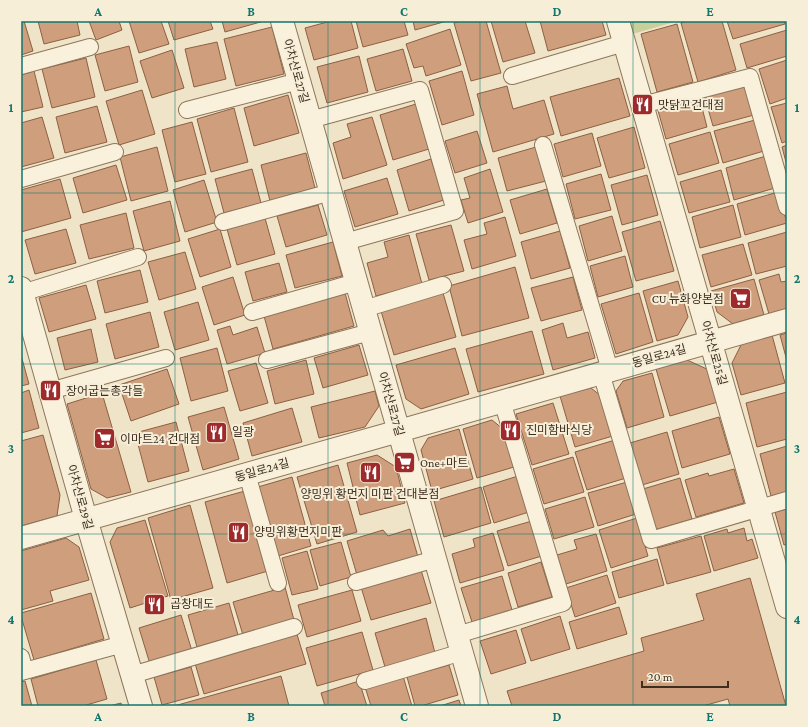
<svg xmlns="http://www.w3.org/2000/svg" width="808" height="727" viewBox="0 0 808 727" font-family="'Crimson Pro','Noto Sans KR',serif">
<rect width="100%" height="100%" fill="#f0e4c8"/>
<!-- green -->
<path fill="#c9cf9b" d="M618 21H678L622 37Z"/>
<!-- building -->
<path fill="#cf9f7d" stroke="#8d5f41" d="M21 21H24L33 51 21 55Z
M38 21H77L80 35 44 44Z
M89 21H119L122 30 96 40Z
M129 21H161L169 44 139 53Z
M168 21H210L213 29 174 40Z
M222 21H264L225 32Z
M331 21H351L358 48 314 60 305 28Z
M356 21H404L408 35 363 47Z
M413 21H447L415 30Z
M462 21H486L501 73 471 81 454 23Z
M491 21H525L535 53 503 62Z
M540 21H602L606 35 548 51Z
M687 21H722L736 70 698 82 681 23Z
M727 21H784L785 24 733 39Z
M677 24 693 82 657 92 641 34Z
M272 27 284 74 236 86 224 39Z
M450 29 461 65 426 76 423 66 414 68 406 44Z
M787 30V56L747 68 740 44Z
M217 42 226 79 194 87 185 49Z
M129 46 138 82 105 91 95 55Z
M403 49 412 81 376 91 367 59Z
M172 50 184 88 152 98 140 61Z
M359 56 368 92 327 103 317 67Z
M86 58 95 97 52 108 42 69Z
M787 60V98L770 104 759 69Z
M34 71 43 107 21 112V75Z
M462 71 474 115 442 125 429 81Z
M619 78 630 116 561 136 550 97Z
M745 83 754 115 713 126 704 95Z
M507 86 513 109 544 100 554 134 493 152 477 94Z
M142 90 155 134 119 145 106 101Z
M288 95 299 133 254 146 244 108Z
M699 96 707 127 666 139 657 107Z
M787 103V141L782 143 771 107Z
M416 104 429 149 393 160 380 115Z
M97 106 107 142 65 153 56 117Z
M234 108 248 162 211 172 197 119Z
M42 117 54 158 21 167V123Z
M372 117 387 165 343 179 333 143 351 137 347 124Z
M755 120 764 151 723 163 714 131Z
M192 122 206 174 175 182 162 130Z
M634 127 645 168 609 178 597 138Z
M477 131 487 163 455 173 445 141Z
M710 132 719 163 678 175 669 144Z
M592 133 601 166 563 177 554 144Z
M787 145V166L782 147Z
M157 147 168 191 131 201 120 157Z
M536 147 546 181 507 191 498 158Z
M306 153 315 188 270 201 261 165Z
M766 156 775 188 734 200 726 168Z
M431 159 444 200 409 211 397 170Z
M116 165 127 200 83 213 73 178Z
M252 169 261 203 224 213 215 179Z
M490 169 503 212 468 223 461 200 470 198 464 178Z
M721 170 730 202 689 213 680 182Z
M601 174 611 210 575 219 566 184Z
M647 175 658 215 622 225 611 185Z
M387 178 398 214 355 227 344 191Z
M60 179 71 218 21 232V190Z
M204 180 217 222 185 232 173 190Z
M547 189 557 223 520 234 510 200Z
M778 192 787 223 745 235 737 204Z
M170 201 180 241 144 251 133 211Z
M318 205 327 235 286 247 277 216Z
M733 205 741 237 700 248 692 217Z
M126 213 134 248 89 259 80 225Z
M612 216 622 251 588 261 579 226Z
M505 217 516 256 472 269 464 240 487 234 484 223Z
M265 218 275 254 237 265 227 229Z
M660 221 674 271 636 281 622 232Z
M451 225 464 271 429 280 416 234Z
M66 229 76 263 35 274 25 240Z
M220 229 231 267 200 277 188 239Z
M560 231 570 268 531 279 521 242Z
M787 232V266L756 274 748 243Z
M409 235 422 284 376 296 367 263 388 257 384 242Z
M333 242 342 276 295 288 286 255Z
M743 244 752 275 711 287 702 255Z
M185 252 196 289 159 300 148 262Z
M625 256 633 287 598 297 590 266Z
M279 263 287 292 253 301 245 272Z
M515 267 529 318 462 336 449 286Z
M140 270 148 302 105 313 97 281Z
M779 274 781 282 787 281V309L769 314 759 280Z
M233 277 245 315 214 325 202 287Z
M573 277 582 310 541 321 531 288Z
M754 279 764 315 733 324 717 312 711 291Z
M678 281 688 317 678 335 657 341 643 291Z
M86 285 96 319 49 332 39 298Z
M345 293 354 326 273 349 264 316Z
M443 293 456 337 394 355 381 311Z
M639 293 653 342 616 354 601 304Z
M198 302 209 340 175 350 164 312Z
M150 312 159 347 115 359 106 324Z
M563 323 567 338 588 332 595 358 553 370 542 330Z
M230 326 233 335 257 327 265 353 227 364 217 330Z
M91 329 98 362 65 370 57 338Z
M532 331 544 374 478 392 466 349Z
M787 333V361L780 335Z
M772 335 785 383 741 395 732 363 742 343Z
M359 345 368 375 323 388 314 358Z
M217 348 228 391 191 401 180 358Z
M455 348 469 394 421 409 406 399 396 365Z
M21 355 29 384 21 386Z
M306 360 314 394 275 404 267 371Z
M687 360 709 370 718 402 670 416 656 369Z
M256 363 268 403 240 411 228 371Z
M167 369 179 404 131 421 119 385Z
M652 373 664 417 627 428 616 391 623 381Z
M591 388 601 396 613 436 575 447 560 396Z
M29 390 39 428 21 433V393Z
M375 391 379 406 365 427 319 438 311 407Z
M787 392V439L757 447 746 403Z
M102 393 131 492 107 498 91 489 67 404Z
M553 403 569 454 532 465 516 414Z
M224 407 239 459 203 470 188 417Z
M292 408 302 442 252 456 243 423Z
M719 417 730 454 682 468 672 431Z
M492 420 503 429 514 467 477 478 463 429Z
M176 422 189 471 148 482 135 433Z
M459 429 473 479 432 491 421 450 428 438Z
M667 432 679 474 642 485 630 443Z
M43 435 60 495 57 516 21 526V441Z
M615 440 626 478 587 490 575 452Z
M787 446V492L771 496 760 454Z
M377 455 396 467 405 503 360 515 347 463Z
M573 457 584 492 544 504 533 469Z
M338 465 357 532 317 544 297 477Z
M734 469 744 503 696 517 685 480 708 473 709 476Z
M518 476 529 512 494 523 483 487Z
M292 477 311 546 278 556 258 487Z
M680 478 692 519 655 530 643 489Z
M627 482 636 514 598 526 588 493Z
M481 487 491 523 444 537 434 501Z
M245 491 268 571 227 583 205 502Z
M585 497 594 527 554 539 545 509Z
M190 505 213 588 171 600 148 518Z
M787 509V544L784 545 775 512Z
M637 518 648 556 611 568 599 530Z
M145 520 168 596 130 608 110 542 117 528Z
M532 521 542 556 508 566 497 531Z
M744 528 747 541 752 539 758 558 714 571 704 536 727 529 728 533Z
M410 529 418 557 357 575 347 541 383 530 388 536Z
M493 533 504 570 460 583 452 554 475 547 473 539Z
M596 534 607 571 566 584 557 555 577 549 574 540Z
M701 536 711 572 667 584 657 548Z
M66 538 79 547 89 580 50 591 53 601 21 610V551Z
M341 542 351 577 320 586 310 550Z
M307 551 318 589 292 595 282 558Z
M657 559 664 585 619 598 612 572Z
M541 562 552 597 518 607 508 573Z
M421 570 431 603 371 620 361 587Z
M607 575 616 603 575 617 566 588Z
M502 576 512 610 472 622 461 588Z
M750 578 786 706H730L728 699 703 706H512L507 691 644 651 641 638 704 620 696 594Z
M285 587 294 620 243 635 233 602Z
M352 590 361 621 307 637 298 605Z
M91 593 104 639 34 660 21 616V613Z
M229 603 238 635 197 647 188 615Z
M619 607 627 634 577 649 569 622Z
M181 615 192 651 150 664 139 628Z
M560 616 570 649 531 661 521 629Z
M426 618 435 653 385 667 375 633Z
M516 630 526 663 491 674 480 641Z
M296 631 306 664 204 694 194 660Z
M362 632 373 670 317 686 306 648Z
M96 660 107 699 83 706H38L31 679Z
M449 665 458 695 421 706H415L407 677Z
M191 667 199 695 162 705 154 677Z
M281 676 289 706H174Z
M403 676 412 706H371L365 687Z
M25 681 32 706H21V682Z
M359 681 367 706H325L321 693Z
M459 700 461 706H440Z
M121 703 122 706H109Z"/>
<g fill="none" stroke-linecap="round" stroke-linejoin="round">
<defs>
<path id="service" d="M21 66 90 47
M512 76 624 43
M642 105 750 77 787 207
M187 110 299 81
M310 120 420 90 455 211 345 242
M543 145 610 370
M21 179 115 152
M223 222 331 192
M22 293 138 257
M364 309 443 285
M252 312 356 282
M267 360 370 332
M601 373 651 540 787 500
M50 391 166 358
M247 474 278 583
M356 582 435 559
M457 635 563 603 502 401
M21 657 25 671
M21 672 123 644
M132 675 294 627
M365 681 462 652"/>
<path id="minor" d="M282 21 477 706
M618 21 787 607
M21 288 86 519 141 706
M21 538 399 431 787 320"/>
</defs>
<!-- service casing -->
<use href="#service" stroke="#8d765c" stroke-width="18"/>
<!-- minor casing -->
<use href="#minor" stroke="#8d765c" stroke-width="24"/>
<!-- service -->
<use href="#service" stroke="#faf1dc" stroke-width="16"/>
<!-- minor -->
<use href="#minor" stroke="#faf1dc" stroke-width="22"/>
</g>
<!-- grid -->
<path fill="none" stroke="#0f766e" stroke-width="1" stroke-opacity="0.55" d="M175 21V706M328 21V706M480 21V706M633 21V706M21 193H787M21 364H787M21 534H787"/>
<!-- icons -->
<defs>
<symbol id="restaurant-square" viewBox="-11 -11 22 22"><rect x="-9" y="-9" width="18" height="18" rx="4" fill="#9e2a2b" stroke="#f7eed8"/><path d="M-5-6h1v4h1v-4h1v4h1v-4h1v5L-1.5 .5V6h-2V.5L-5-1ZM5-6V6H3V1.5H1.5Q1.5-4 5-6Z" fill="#fff"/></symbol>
<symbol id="supermarket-square" viewBox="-11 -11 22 22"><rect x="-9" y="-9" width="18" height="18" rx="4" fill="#9e2a2b" stroke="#f7eed8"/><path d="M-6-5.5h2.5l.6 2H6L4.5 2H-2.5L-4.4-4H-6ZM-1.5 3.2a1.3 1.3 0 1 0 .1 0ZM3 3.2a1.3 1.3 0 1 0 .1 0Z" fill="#fff"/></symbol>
</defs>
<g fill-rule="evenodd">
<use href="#restaurant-square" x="630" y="92" width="25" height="25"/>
<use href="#supermarket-square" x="728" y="286" width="25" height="25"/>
<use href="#restaurant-square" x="38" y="378" width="25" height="25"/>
<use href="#restaurant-square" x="498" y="418" width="25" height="25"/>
<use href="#restaurant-square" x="204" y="420" width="25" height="25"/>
<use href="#supermarket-square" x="92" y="426" width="25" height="25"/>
<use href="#supermarket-square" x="392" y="450" width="25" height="25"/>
<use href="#restaurant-square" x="358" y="460" width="25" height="25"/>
<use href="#restaurant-square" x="226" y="520" width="25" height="25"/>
<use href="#restaurant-square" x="142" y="592" width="25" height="25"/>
</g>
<g text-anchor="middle" stroke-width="4" stroke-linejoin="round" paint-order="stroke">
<!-- street labels -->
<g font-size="12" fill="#3d2e20" stroke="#f7eed8">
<text transform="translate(296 71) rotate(74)" y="4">아차산로27길</text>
<text transform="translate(714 353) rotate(74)" y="4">아차산로25길</text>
<text transform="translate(659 356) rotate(-16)" y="4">동일로24길</text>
<text transform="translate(391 404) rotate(74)" y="4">아차산로27길</text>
<text transform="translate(262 470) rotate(-16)" y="4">동일로24길</text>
<text transform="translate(80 497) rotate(74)" y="4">아차산로29길</text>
</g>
<!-- poi labels -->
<g font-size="12" fill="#3d2e20" stroke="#f7eed8" text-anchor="start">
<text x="658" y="109">맛닭꼬건대점</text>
<text x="724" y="303" text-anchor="end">CU 뉴화양본점</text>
<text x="66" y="395">장어굽는총각들</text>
<text x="526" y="434">진미함바식당</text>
<text x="232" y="436">일광</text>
<text x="120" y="443">이마트24 건대점</text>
<text x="420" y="467">One+마트</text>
<text x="370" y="498" text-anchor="middle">양밍위 황먼지 미판 건대본점</text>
<text x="254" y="536">양밍위황먼지미판</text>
<text x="170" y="608">곱창대도</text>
</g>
</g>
<!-- border -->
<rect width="808" height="727" fill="none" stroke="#f7eed8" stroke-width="44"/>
<!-- scale -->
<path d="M642 681v6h86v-6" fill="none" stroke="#3d2e20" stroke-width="2"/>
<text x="648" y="681" font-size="12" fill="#3d2e20" stroke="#f7eed8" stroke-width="3" paint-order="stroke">20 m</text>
<rect x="22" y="22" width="764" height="683" fill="none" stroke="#0f766e" stroke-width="1.5"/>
<g font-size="13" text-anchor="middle" font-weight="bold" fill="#0f766e">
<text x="98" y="16">A</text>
<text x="251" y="16">B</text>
<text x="404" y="16">C</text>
<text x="557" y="16">D</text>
<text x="710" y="16">E</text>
<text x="11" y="112">1</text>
<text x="797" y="112">1</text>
<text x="11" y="283">2</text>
<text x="797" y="283">2</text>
<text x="11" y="453">3</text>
<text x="797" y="453">3</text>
<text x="11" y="624">4</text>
<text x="797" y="624">4</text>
<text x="98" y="721">A</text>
<text x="251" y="721">B</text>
<text x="404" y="721">C</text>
<text x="557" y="721">D</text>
<text x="710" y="721">E</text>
</g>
</svg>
